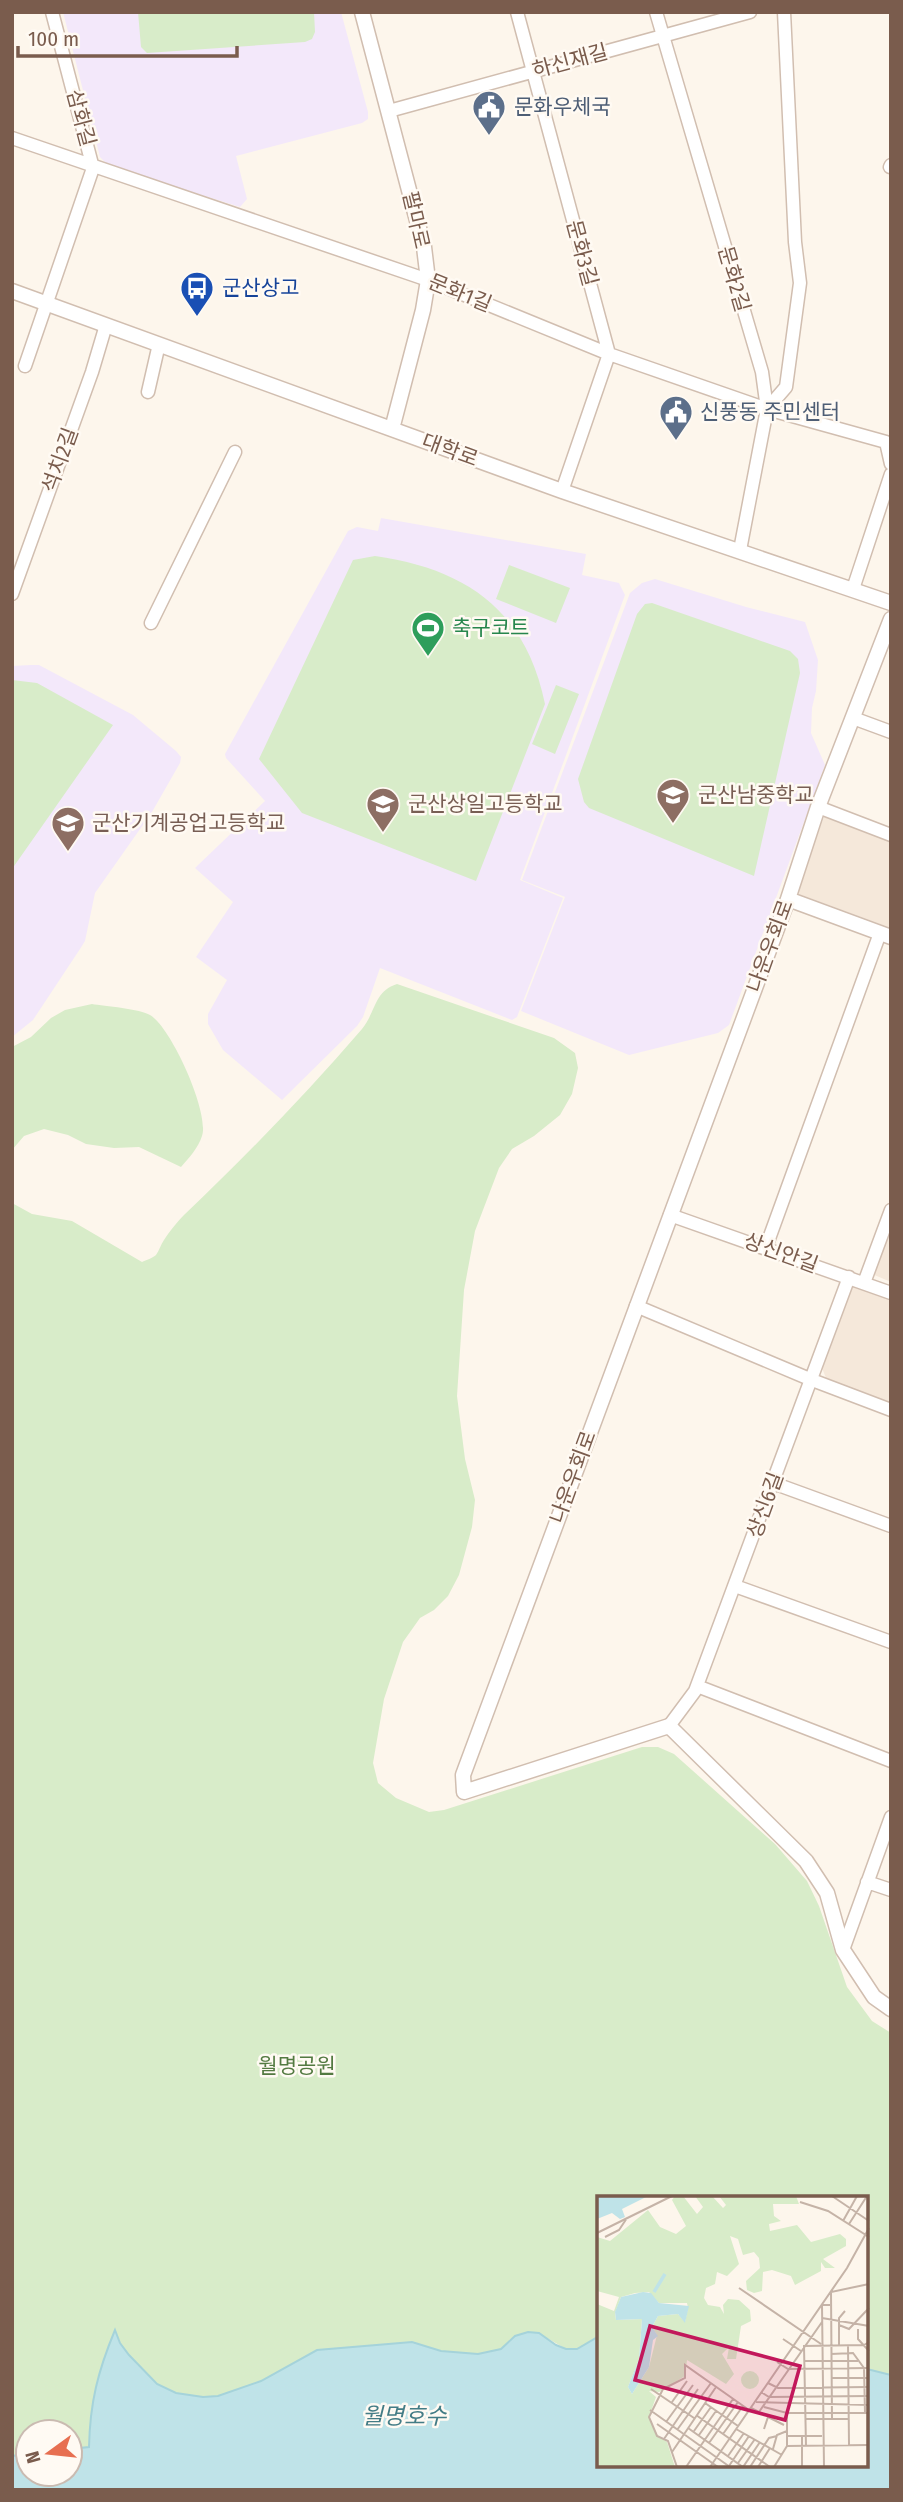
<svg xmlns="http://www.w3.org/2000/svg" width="903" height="2502" viewBox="0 0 903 2502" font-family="'Fira Sans Condensed','Noto Sans KR',sans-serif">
<rect width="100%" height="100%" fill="#fdf6ec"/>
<!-- residential -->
<path fill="#f5e8da" d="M824 817 891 842V928L796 893Z
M891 1222V1282L872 1274Z
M851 1285 891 1299V1407L828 1383 822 1368Z"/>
<!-- education -->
<path fill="#f3e8fa" d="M63 12H341L368 112V119L362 123 236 156 247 199 240 207 109 166 100 157Z
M381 518 586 554 582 575 619 583 625 595 520 880 563 898 517 1017 512 1020 380 968 363 1017 357 1026 282 1100 223 1050 208 1024V1014L227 980 196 957 233 902 195 868 265 801 226 758 225 754 348 531 357 527 378 531Z
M655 579 746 607 805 622 818 660 816 691 812 708 811 733 825 765 729 1025 718 1033 629 1055 521 1011 565 897 522 880 630 593 642 583Z
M31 665H39L133 715 176 751 181 757 180 763 152 812 95 893 85 941 80 949 33 1020 12 1037V666Z"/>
<!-- green -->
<path fill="#d8ecc9" d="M138 12H314L315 32 312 39 305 42 147 53 141 47Z
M375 556C467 569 526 611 545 704L476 881 302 813 259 759 353 560Z
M509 565 570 588 556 623 496 599Z
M652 603 790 651 798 659 800 673 754 876 589 808 584 802 578 779 637 614 645 604Z
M12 680 37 683 113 725 12 869Z
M556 685 579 694 555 754 532 744Z
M397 984 554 1038 575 1053 578 1068 572 1094 560 1115 534 1136 512 1149 499 1168 475 1231 464 1290 457 1396 465 1459 475 1500 472 1527 459 1575 448 1596 434 1610 420 1618 403 1642 384 1699 373 1763 378 1783 396 1798 429 1812 444 1810 642 1747H658L674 1754 775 1844 807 1881 819 1906 847 1987 872 2021 891 2033V2375L866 2369V2198H598V2339L596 2338 577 2349H566L547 2338 515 2336 501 2349 478 2355 441 2351 412 2342 317 2350 261 2381 218 2396 203 2397 176 2393 157 2384 129 2355 120 2343 116 2332C98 2367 90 2407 89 2447L70 2449V2432H28V2454L12 2456V1203L32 1214 72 1221 142 1262C146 1260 153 1258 156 1255 159 1251 161 1244 164 1240 169 1232 177 1222 184 1215 246 1156 306 1094 362 1029 376 1012 374 991 397 984Z
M92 1004C104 1006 141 1009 150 1015 171 1027 210 1113 202 1136 198 1148 189 1158 181 1167L139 1147 114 1148 86 1144 68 1135 44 1129 24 1136 12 1150V1047L31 1037 51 1018 65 1010Z"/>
<!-- water -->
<path fill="#bfe3e8" stroke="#a5d3da" stroke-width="2" d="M115 2330 120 2343 129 2355 157 2384 176 2393 203 2397 218 2396 261 2381 317 2350 412 2342 441 2351 478 2354 501 2349 515 2336 528 2332 539 2333 556 2345 566 2349H577L596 2338 598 2339V2465H866L867 2369 891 2375V2490H12V2456L28 2454V2474H70V2449L89 2447C90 2402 98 2371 115 2330Z"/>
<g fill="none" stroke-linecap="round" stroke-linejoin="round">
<defs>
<path id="minor" d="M517 12 609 354 562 491
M656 12 762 372 767 409 740 550
M389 111 750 12
M12 138 428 280 609 354 767 409 886 442 891 464
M890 167 891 165
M25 366 93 168 52 12
M148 392 159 344
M767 409 786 387 800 283 795 242 784 12
M853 589 891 474
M12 594 92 372 106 325
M151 623 235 452
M853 718 891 732
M818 807 891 835
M670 1215 891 1293
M766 1247 880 933
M864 1283 891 1210
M636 1306 812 1380 891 1410
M773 1483 891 1526
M735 1586 891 1642
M697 1686 891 1761
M669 1726 695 1691 849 1277
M867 1882 891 1890
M843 1950 891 1817"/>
<path id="tertiary" d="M362 12 424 247 428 280 423 310 392 429
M12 291 562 491 891 603
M891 619 818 807 788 899 463 1775 464 1792 669 1726 806 1861 827 1893 843 1950 874 1997 891 2009
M788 899 891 937"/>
</defs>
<!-- minor casing -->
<use href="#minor" stroke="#d1beb0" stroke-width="15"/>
<!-- tertiary casing -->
<use href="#tertiary" stroke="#d1beb0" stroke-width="17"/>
<!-- minor -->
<use href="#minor" stroke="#fff" stroke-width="12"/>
<!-- tertiary -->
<use href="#tertiary" stroke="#fff" stroke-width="14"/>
</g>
<!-- icons -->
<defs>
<symbol id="civic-pin" viewBox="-11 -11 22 30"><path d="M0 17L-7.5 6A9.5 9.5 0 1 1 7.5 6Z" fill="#5c6f8a" stroke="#fffaf3"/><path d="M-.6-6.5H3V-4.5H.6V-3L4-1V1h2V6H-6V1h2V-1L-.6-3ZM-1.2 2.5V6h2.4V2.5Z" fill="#fff"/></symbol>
<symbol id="bus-pin" viewBox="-11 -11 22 30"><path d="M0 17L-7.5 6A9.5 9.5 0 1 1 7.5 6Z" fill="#1a4fb4" stroke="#fffaf3"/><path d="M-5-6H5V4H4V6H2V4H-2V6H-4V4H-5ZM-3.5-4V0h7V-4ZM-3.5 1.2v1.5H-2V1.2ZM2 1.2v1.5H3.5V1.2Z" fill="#fff"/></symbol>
<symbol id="stadium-pin" viewBox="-11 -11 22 30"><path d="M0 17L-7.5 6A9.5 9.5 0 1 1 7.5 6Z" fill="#2e9e5b" stroke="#fffaf3"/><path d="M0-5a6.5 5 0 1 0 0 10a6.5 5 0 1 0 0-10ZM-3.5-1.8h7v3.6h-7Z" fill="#fff"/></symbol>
<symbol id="school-pin" viewBox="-11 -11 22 30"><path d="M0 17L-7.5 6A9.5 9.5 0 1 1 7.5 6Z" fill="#8d6e63" stroke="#fffaf3"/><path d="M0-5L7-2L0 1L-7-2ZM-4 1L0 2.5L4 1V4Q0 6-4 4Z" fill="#fff"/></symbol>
</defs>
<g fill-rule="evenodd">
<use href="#civic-pin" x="470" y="88" width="38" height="52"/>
<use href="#bus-pin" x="178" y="269" width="38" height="52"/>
<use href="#civic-pin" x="657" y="393" width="38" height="52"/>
<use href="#stadium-pin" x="409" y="609" width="38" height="52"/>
<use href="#school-pin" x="654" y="776" width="38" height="52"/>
<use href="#school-pin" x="364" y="785" width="38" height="52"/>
<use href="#school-pin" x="49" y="804" width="38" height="52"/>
</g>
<g text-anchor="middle" stroke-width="5" stroke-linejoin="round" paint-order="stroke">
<!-- street labels -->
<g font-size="21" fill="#7a5c4d" stroke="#fffaf3">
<text transform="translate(570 61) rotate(-15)" y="7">하신재길</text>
<text transform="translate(81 118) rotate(75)" y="7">삼화길</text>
<text transform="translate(416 220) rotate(77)" y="7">팔마로</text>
<text transform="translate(582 253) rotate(75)" y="7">문화3길</text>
<text transform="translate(734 279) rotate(74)" y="7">문화2길</text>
<text transform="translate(460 293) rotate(22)" y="7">문화1길</text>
<text transform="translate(450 450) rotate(20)" y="7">대학로</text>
<text transform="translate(60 460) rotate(-70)" y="7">석치2길</text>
<text transform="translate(770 946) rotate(-70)" y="7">나운우회로</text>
<text transform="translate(781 1253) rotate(20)" y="7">상신안길</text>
<text transform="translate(573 1477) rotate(-70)" y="7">나운우회로</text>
<text transform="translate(765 1505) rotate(-70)" y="7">상신6길</text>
</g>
<!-- service labels -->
<g font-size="21" fill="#4e5e75" stroke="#fffaf3" text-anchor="start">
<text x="514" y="114">문화우체국</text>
<text x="700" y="419">신풍동 주민센터</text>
</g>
<!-- transit labels -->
<g font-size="21" fill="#164399" stroke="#fffaf3" text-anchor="start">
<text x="222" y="295">군산상고</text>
</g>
<!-- leisure labels -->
<g font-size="21" fill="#27864d" stroke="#fffaf3" text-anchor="start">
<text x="452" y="635">축구코트</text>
</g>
<!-- education labels -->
<g font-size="21" fill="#785e54" stroke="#fffaf3" text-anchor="start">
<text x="698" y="802">군산남중학교</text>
<text x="408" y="811">군산상일고등학교</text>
<text x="92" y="830">군산기계공업고등학교</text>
</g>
<!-- park labels -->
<g font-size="21" fill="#537a41" stroke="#fffaf3">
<text x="297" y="2073">월명공원</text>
</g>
<!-- water labels -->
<g font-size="23" font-style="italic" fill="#437c86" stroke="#fffaf3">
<text x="404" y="2424">월명호수</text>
</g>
</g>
<!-- overview -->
<g transform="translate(597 2196)">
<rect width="271" height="271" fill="#fdf6ec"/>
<path d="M78 0H86L100 18 106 11 98 0H115L126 12 129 9 122 0H199L202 8H176L177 20 184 25 172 28 173 35 200 29 214 46 243 38 249 43V50L226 63 238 72H228L224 66V75L198 89 194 80 175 74 166 76 165 95 157 97 150 94 149 85 163 72 162 62 157 56 146 59 141 43 133 40 142 68 130 80 120 76 118 88 109 92 107 102 111 109 123 111 127 118 126 109 131 103 142 104 153 114 154 125 144 130 139 163H130L132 151 125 158 137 178 129 188 90 164 88 180 62 196 52 195 59 201 52 221 61 240 70 246 78 271H0V108L17 115 22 101 0 95V41L13 45 51 14 63 31 79 38 89 30 75 4ZM38 97 52 96 62 107H90L91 112 88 126 81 118 61 120 55 131 60 139 52 171 35 198 31 191 42 163 45 123 19 124 18 117 24 101ZM144 184a9 9 0 1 1 18 0a9 9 0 1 1-18 0Z" fill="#d8ecc9" fill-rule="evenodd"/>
<path d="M0 0H51L25 13 28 21 23 23 15 17 0 23ZM46 96 54 97 62 107 92 110 88 127 81 118 61 120 55 131 61 140 56 144 52 171 35 198 31 191 42 163 45 123 19 124 18 116 24 101Z" fill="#bfe3e8"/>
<path fill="none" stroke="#bfe3e8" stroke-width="3.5" d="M57 96 68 78"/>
<path fill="none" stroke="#c5b3a7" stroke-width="2" d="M235 0 272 25M203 6 231 15 272 41M246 25 260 0M252 28 270 0M0 37 75 0M8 41 22 34 30 22M142 92 224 148M225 122 272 130M242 129 252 133 272 112M261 133V143L272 155M186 143 204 155M242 149V122L248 115M251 149 252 249M234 158 256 157 267 172 268 217M207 165H261M180 166 191 173 272 172M234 182H272M171 187 181 192 272 191M54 193 97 222M164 196 172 201 272 200M75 206 90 185M159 206 272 209M108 207 141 230M167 211 190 217H272M154 212 162 216 225 126M53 214 133 271M190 217V250M99 219 173 271M208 223H251M235 223 234 96 272 88M69 226 96 189M60 228 121 271M91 232 146 271 163 246M139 233 185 259M167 233 171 221 187 229M80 234 114 187M97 235 114 211M126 238 146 210M102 239 119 215M190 240H225M67 243 101 193M112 247 141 206M209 250 207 150 267 149 272 146M176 253 180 239 190 235M75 256 119 191M131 260 147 237M141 267 158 243M132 270 152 240M80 271 71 245 60 240 52 221 66 193 88 182V169L152 214M89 271 136 203M113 271 250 72 272 32M153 271 172 242 180 240M161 271 173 252M177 271 190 250 272 249M205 271V240M227 271 225 109H233"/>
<path fill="#c2185b" fill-opacity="0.15" stroke="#c2185b" stroke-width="3.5" d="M53 130 203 170 188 224 38 184Z"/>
<rect width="271" height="271" fill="none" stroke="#7a5c4d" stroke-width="3.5"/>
</g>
<!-- border -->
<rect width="903" height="2502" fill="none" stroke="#7a5c4d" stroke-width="28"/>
<!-- north arrow -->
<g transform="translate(49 2453) rotate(255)"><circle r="33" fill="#fffaf3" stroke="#cabbb1" stroke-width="2"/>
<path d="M0-5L12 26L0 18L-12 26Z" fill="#e76f51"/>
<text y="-10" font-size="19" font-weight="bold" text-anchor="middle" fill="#7a5c4d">N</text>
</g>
<!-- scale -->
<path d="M18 46v10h219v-10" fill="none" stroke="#7a5c4d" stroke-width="3.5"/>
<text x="28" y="46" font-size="21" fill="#7a5c4d" stroke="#fffaf3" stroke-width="5" paint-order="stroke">100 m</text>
</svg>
